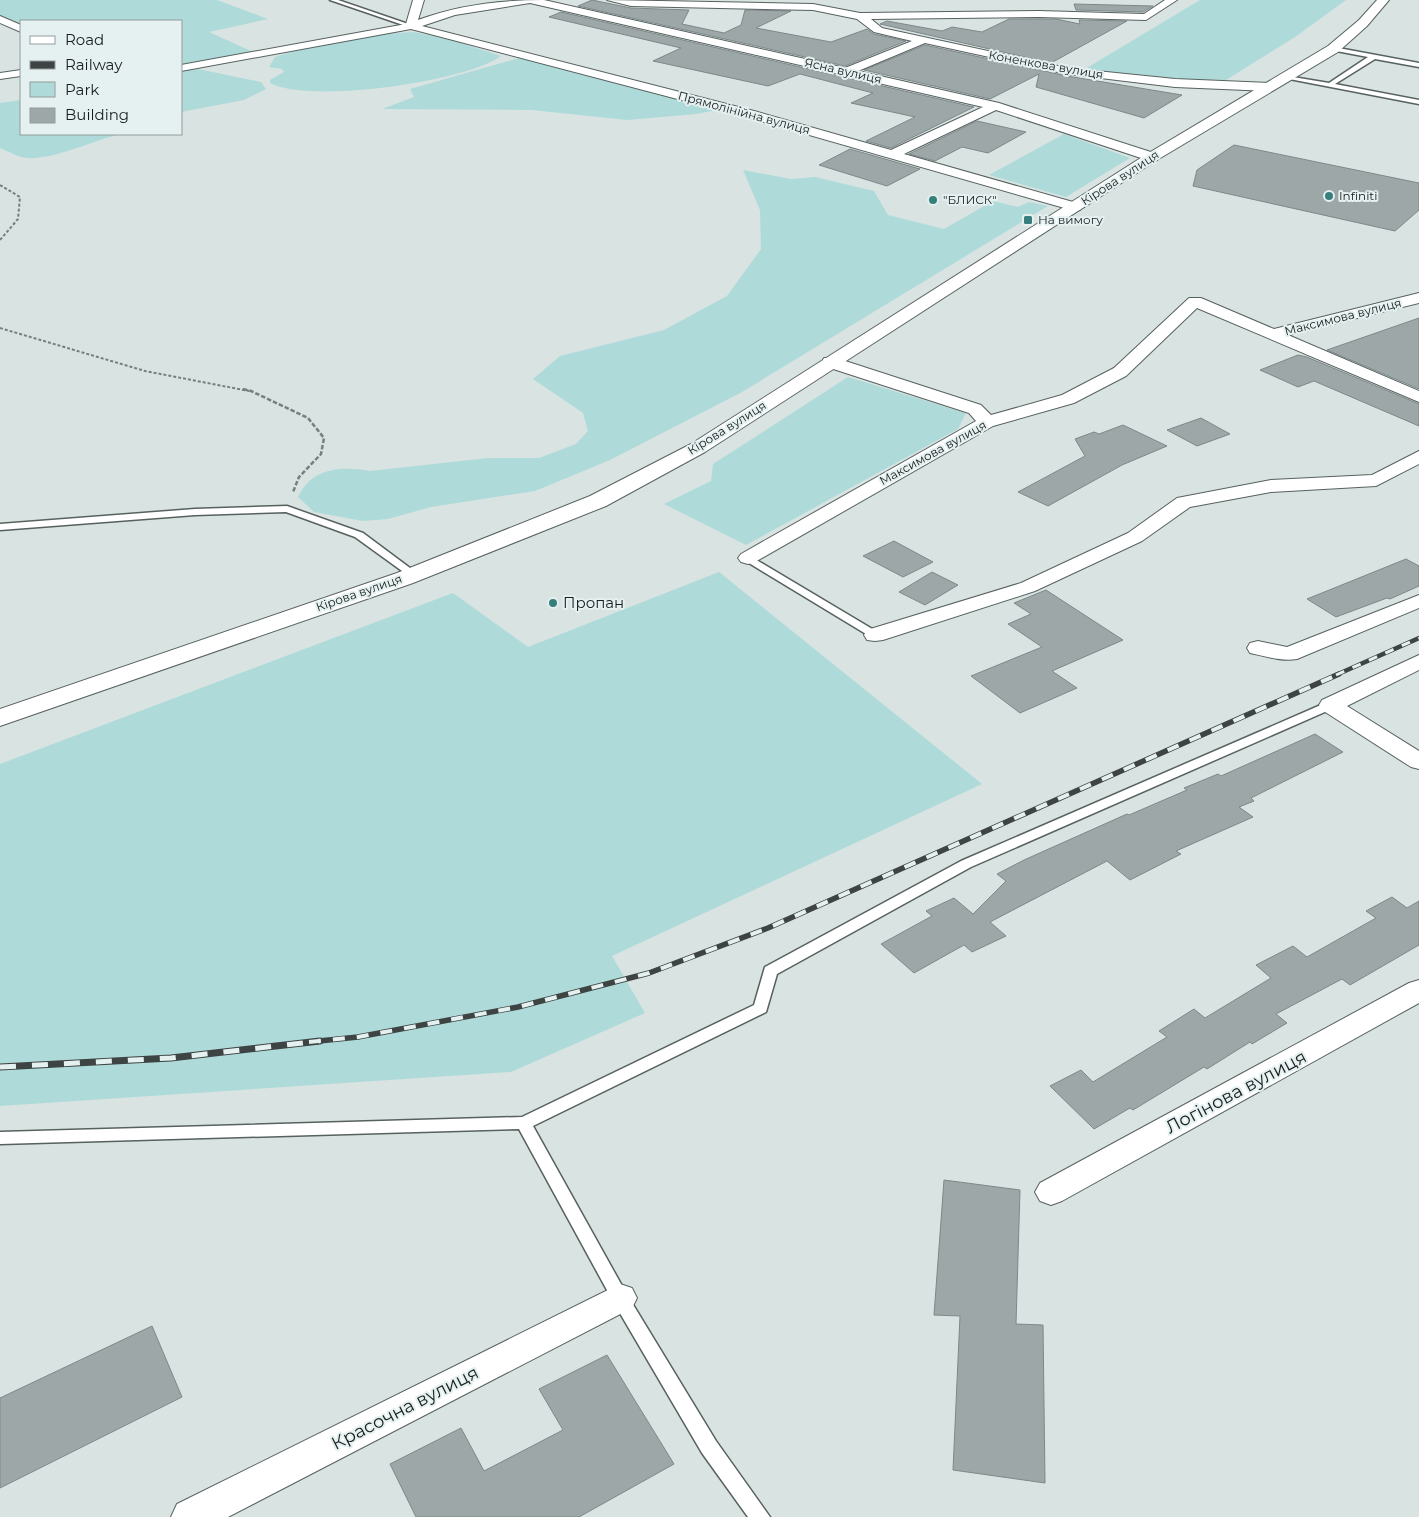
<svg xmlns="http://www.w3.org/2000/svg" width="1419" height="1517" viewBox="0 0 1419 1517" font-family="Montserrat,sans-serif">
<rect width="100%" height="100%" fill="#d8e3e2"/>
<!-- green -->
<path fill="#aedbd9" d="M0 0H217L268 19 209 32 253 52 181 65V21H21V25L0 16Z
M1200 0H1346L1295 37 1226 80 1180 79 1085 69Z
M413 32 445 38 501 56C466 82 309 104 270 83V80L284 72 282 69 269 67 275 57C320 42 365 35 413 32Z
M519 58 532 59 723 109 696 114 627 120 532 110 382 109 414 97 410 89Z
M198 69 261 82 266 89 244 100 181 112V70Z
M21 100V134H122C92 140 55 160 26 158 18 157 8 151 0 148V103Z
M1064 134 1130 158 1066 197 989 175Z
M743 170 791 179 815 177 874 191 888 215 944 229 993 201 1018 207 1029 202 1048 206 742 392 610 460 535 491 431 507 388 519 363 521 314 512 298 497C312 468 340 466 370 471L488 458H539L576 444 588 431 583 413 533 379 560 356 664 330 727 296 761 249 760 210Z
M848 377 966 413 958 429 746 545 664 504 711 481 713 464Z
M719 572 982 784 612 956 645 1013 511 1072 0 1106V764L453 593 528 647Z"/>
<!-- building -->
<path fill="#9da7a7" stroke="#7e8888" d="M592 0 631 8 689 10 682 24 724 33 741 25 745 10 791 11 756 28 831 42 867 29 874 34 906 41 845 66 578 6Z
M1074 4 1153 6 1143 12 1076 10Z
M561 12 974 107 891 148 866 141 915 117 851 103 873 93 800 74 768 86 653 61 681 48 549 17Z
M1009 19H1056L1080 24 1079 20 1127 21 1051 63 880 24 887 21 942 31 952 27 982 32Z
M925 45 1067 76 1182 95 1144 118 1036 87 1039 74 990 99 864 70Z
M977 121 1026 132 988 153 962 147 935 161 909 154Z
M1234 145 1419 183V210L1395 231 1193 186 1197 170Z
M850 149 920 169 887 186 819 165Z
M1419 318V389L1327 350Z
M1298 355 1307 357 1419 404V426L1314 381 1298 387 1260 370Z
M1201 418 1230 434 1197 446 1167 430Z
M1123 425 1167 446 1122 465 1048 506 1018 492 1085 456 1075 439 1094 432 1099 434Z
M894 541 933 562 903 577 863 556Z
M1406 559 1419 566V586L1390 599 1387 598 1336 617 1307 599Z
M932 572 958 585 925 605 899 592Z
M1046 590 1123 640 1052 671 1077 688 1020 713 971 676 1042 647 1008 624 1031 614 1014 603Z
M1315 734 1343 752 1251 798 1254 801 1239 807 1253 817 1176 851 1181 854 1130 880 1107 861 990 922 1006 936 972 952 964 945 914 973 881 944 932 916 926 911 954 898 973 914 1006 881 997 874 1024 860 1127 814 1129 815 1187 790 1184 788 1218 774 1221 776Z
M1392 897 1407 908 1419 901V945L1350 985 1342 979 1276 1014 1287 1023 1252 1044 1250 1042 1207 1069 1204 1067 1133 1110 1130 1108 1094 1129 1050 1086 1081 1070 1093 1082 1167 1037 1159 1031 1194 1009 1205 1018 1271 978 1256 965 1293 946 1307 957 1376 918 1366 911Z
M944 1180 1020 1190 1016 1324 1043 1325 1045 1483 953 1470 960 1316 934 1315Z
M152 1326 182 1397 0 1488V1398Z
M607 1355 674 1464 579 1517H416L390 1464 461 1428 484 1471 563 1430 539 1389Z"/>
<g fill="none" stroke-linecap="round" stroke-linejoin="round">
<defs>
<path id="service" d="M330 0H338L414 26 409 27Z
M1333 47 1419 63V67L1375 59 1335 84 1419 100V104L1284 78 1287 76 1329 83 1368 57 1331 50Z
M287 506 363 533 418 574 417 576H409L355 537 286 512 195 515 0 530V524L195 509Z
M748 555 879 633 881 635 875 638 871 637 744 560 743 558Z
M1330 701 1334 702 1336 705 1334 708 971 867 777 974 766 1012 533 1126 626 1293 716 1441 770 1517H748L702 1453 614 1303 519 1129 0 1144V1132L522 1117 754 1005 765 967 961 861Z"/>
<path id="minor" d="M413 0H424L418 20C458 5 501 0 544 0L845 68 912 41 874 32 857 19 813 10 631 6 607 0 813 4 860 13 1039 11 1144 14 1165 0H1177L1146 20 1039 17 871 19 882 28 1067 68 1175 79 1270 83 1276 87 1270 91 1175 87 1067 74 925 43 858 71 999 103 1157 154 1159 157 1152 161 1147 160 996 110 904 154 1080 204 1082 207 1080 210 1075 211 746 117 411 29 181 71V65L406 24ZM530 3 983 107 891 150 754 111 422 26 455 15Z
M0 16 21 25V32L0 23Z
M21 70V76L0 79V73Z
M1419 293V303L1288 335 1419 391V402L1197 308 1126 376 1074 403 993 426 755 562 748 564 741 562 738 558 741 554 976 421 969 413 824 366 822 362 824 358H836L981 405 991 415 1062 395 1114 368 1189 298H1201L1274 329Z
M1419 451V464L1376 486 1271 492 1190 507 1142 541 1035 591 883 640 875 641 867 640 864 635 867 630 1021 583 1128 533 1177 498 1271 480 1372 475Z
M1419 595V608L1297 659C1282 662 1265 656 1250 653L1247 648 1250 643 1258 641 1287 647Z
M1419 655V670L1347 706 1419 751V769L1411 767 1322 710 1319 705 1322 700Z
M1419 980V1003L1062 1201 1051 1205 1040 1201 1035 1192 1040 1183 1409 983Z
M620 1284 632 1288 637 1298 632 1308 228 1517H171L177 1504Z"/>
<path id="secondary" d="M1377 0H1389L1367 26 1338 52 1157 160 705 452 606 506 413 583 0 726V709L397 573 590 496 691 444 1147 154 1328 46 1359 20Z"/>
</defs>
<!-- service casing -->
<use href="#service" stroke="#576160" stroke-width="3"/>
<!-- minor casing -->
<use href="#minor" stroke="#576160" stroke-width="2"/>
<!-- secondary casing -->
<use href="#secondary" stroke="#576160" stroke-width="2"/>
<!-- path-far1 -->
<path stroke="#777f7e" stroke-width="2" stroke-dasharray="3 2" stroke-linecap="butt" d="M0 185 20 197 18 219 0 240
M0 328 145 371 249 391"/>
<!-- path -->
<path stroke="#777f7e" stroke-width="2.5" stroke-dasharray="4.5 2" stroke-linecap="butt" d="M243 389 251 391 308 418 324 438 321 454 299 477 293 492"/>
<!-- service -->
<use href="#service" fill="#fff" fill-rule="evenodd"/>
<!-- minor -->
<use href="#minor" fill="#fff" fill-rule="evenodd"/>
<!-- secondary -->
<use href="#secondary" fill="#fff" fill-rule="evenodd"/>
<defs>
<path id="rail-far2" d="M1336 675 1419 638"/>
<path id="rail-far1" d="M309 1042 358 1037 518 1007 649 973 768 928 1339 674"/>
<path id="rail" d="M0 1067 171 1058 320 1041"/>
</defs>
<!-- rail-far2 casing -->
<use href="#rail-far2" stroke="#3e4343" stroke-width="4.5"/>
<!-- rail-far1 casing -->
<use href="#rail-far1" stroke="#3e4343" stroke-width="5.5"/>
<!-- rail casing -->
<use href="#rail" stroke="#3e4343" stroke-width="7"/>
<!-- rail-far2 -->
<use href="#rail-far2" stroke="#e5f0f0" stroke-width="3" stroke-dasharray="9" stroke-linecap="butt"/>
<!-- rail-far1 -->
<use href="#rail-far1" stroke="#e5f0f0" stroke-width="4" stroke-dasharray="12" stroke-linecap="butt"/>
<!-- rail -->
<use href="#rail" stroke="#e5f0f0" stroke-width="5" stroke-dasharray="16" stroke-linecap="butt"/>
</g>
<!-- markers -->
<g fill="#367f7d" stroke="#e5f0f0" stroke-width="2">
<circle cx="1329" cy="196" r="5"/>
<circle cx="933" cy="200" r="5"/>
<rect x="1023" y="215" width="10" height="10" rx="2.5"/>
<circle cx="553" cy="603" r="5"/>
</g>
<g text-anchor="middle" stroke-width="4" stroke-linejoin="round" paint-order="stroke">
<!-- far-street labels -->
<g font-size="12" fill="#191d1d" stroke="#e5f0f0">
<text transform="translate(1046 65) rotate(10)" y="4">Коненкова вулиця</text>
<text transform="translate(843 71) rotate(13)" y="4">Ясна вулиця</text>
<text transform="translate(744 113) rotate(15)" y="4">Прямолінійна вулиця</text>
<text transform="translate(1120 178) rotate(-33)" y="4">Кірова вулиця</text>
<text transform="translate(1343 317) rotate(-14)" y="4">Максимова вулиця</text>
<text transform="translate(727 428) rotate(-32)" y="4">Кірова вулиця</text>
<text transform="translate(933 453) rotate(-29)" y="4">Максимова вулиця</text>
<text transform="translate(359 593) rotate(-19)" y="4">Кірова вулиця</text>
</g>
<!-- far-poi labels -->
<g font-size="12" fill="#191d1d" stroke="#e5f0f0" text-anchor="start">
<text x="1339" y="200">Infiniti</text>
<text x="943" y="204">"БЛИСК"</text>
<text x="1038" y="224">На вимогу</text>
</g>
<!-- poi labels -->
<g font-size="15" fill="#191d1d" stroke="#e5f0f0" text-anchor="start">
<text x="563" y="608">Пропан</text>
</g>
<!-- near-street labels -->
<g font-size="18" fill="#191d1d" stroke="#e5f0f0">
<text transform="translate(1236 1092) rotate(-28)" y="6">Логінова вулиця</text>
<text transform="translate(405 1408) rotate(-27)" y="6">Красочна вулиця</text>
</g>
</g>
<!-- legend -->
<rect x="20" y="20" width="162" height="115" fill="#e5f0f0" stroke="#939c9c"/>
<rect x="30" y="36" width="25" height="8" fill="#ffffff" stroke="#939c9c"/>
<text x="65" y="45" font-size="15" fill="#191d1d">Road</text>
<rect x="30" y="61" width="25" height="8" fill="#3e4343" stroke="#939c9c"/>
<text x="65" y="70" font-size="15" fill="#191d1d">Railway</text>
<rect x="30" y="82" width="25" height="15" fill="#aedbd9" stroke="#939c9c"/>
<text x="65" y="95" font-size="15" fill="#191d1d">Park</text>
<rect x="30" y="108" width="25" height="15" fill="#9da7a7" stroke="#939c9c"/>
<text x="65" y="120" font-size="15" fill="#191d1d">Building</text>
</svg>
